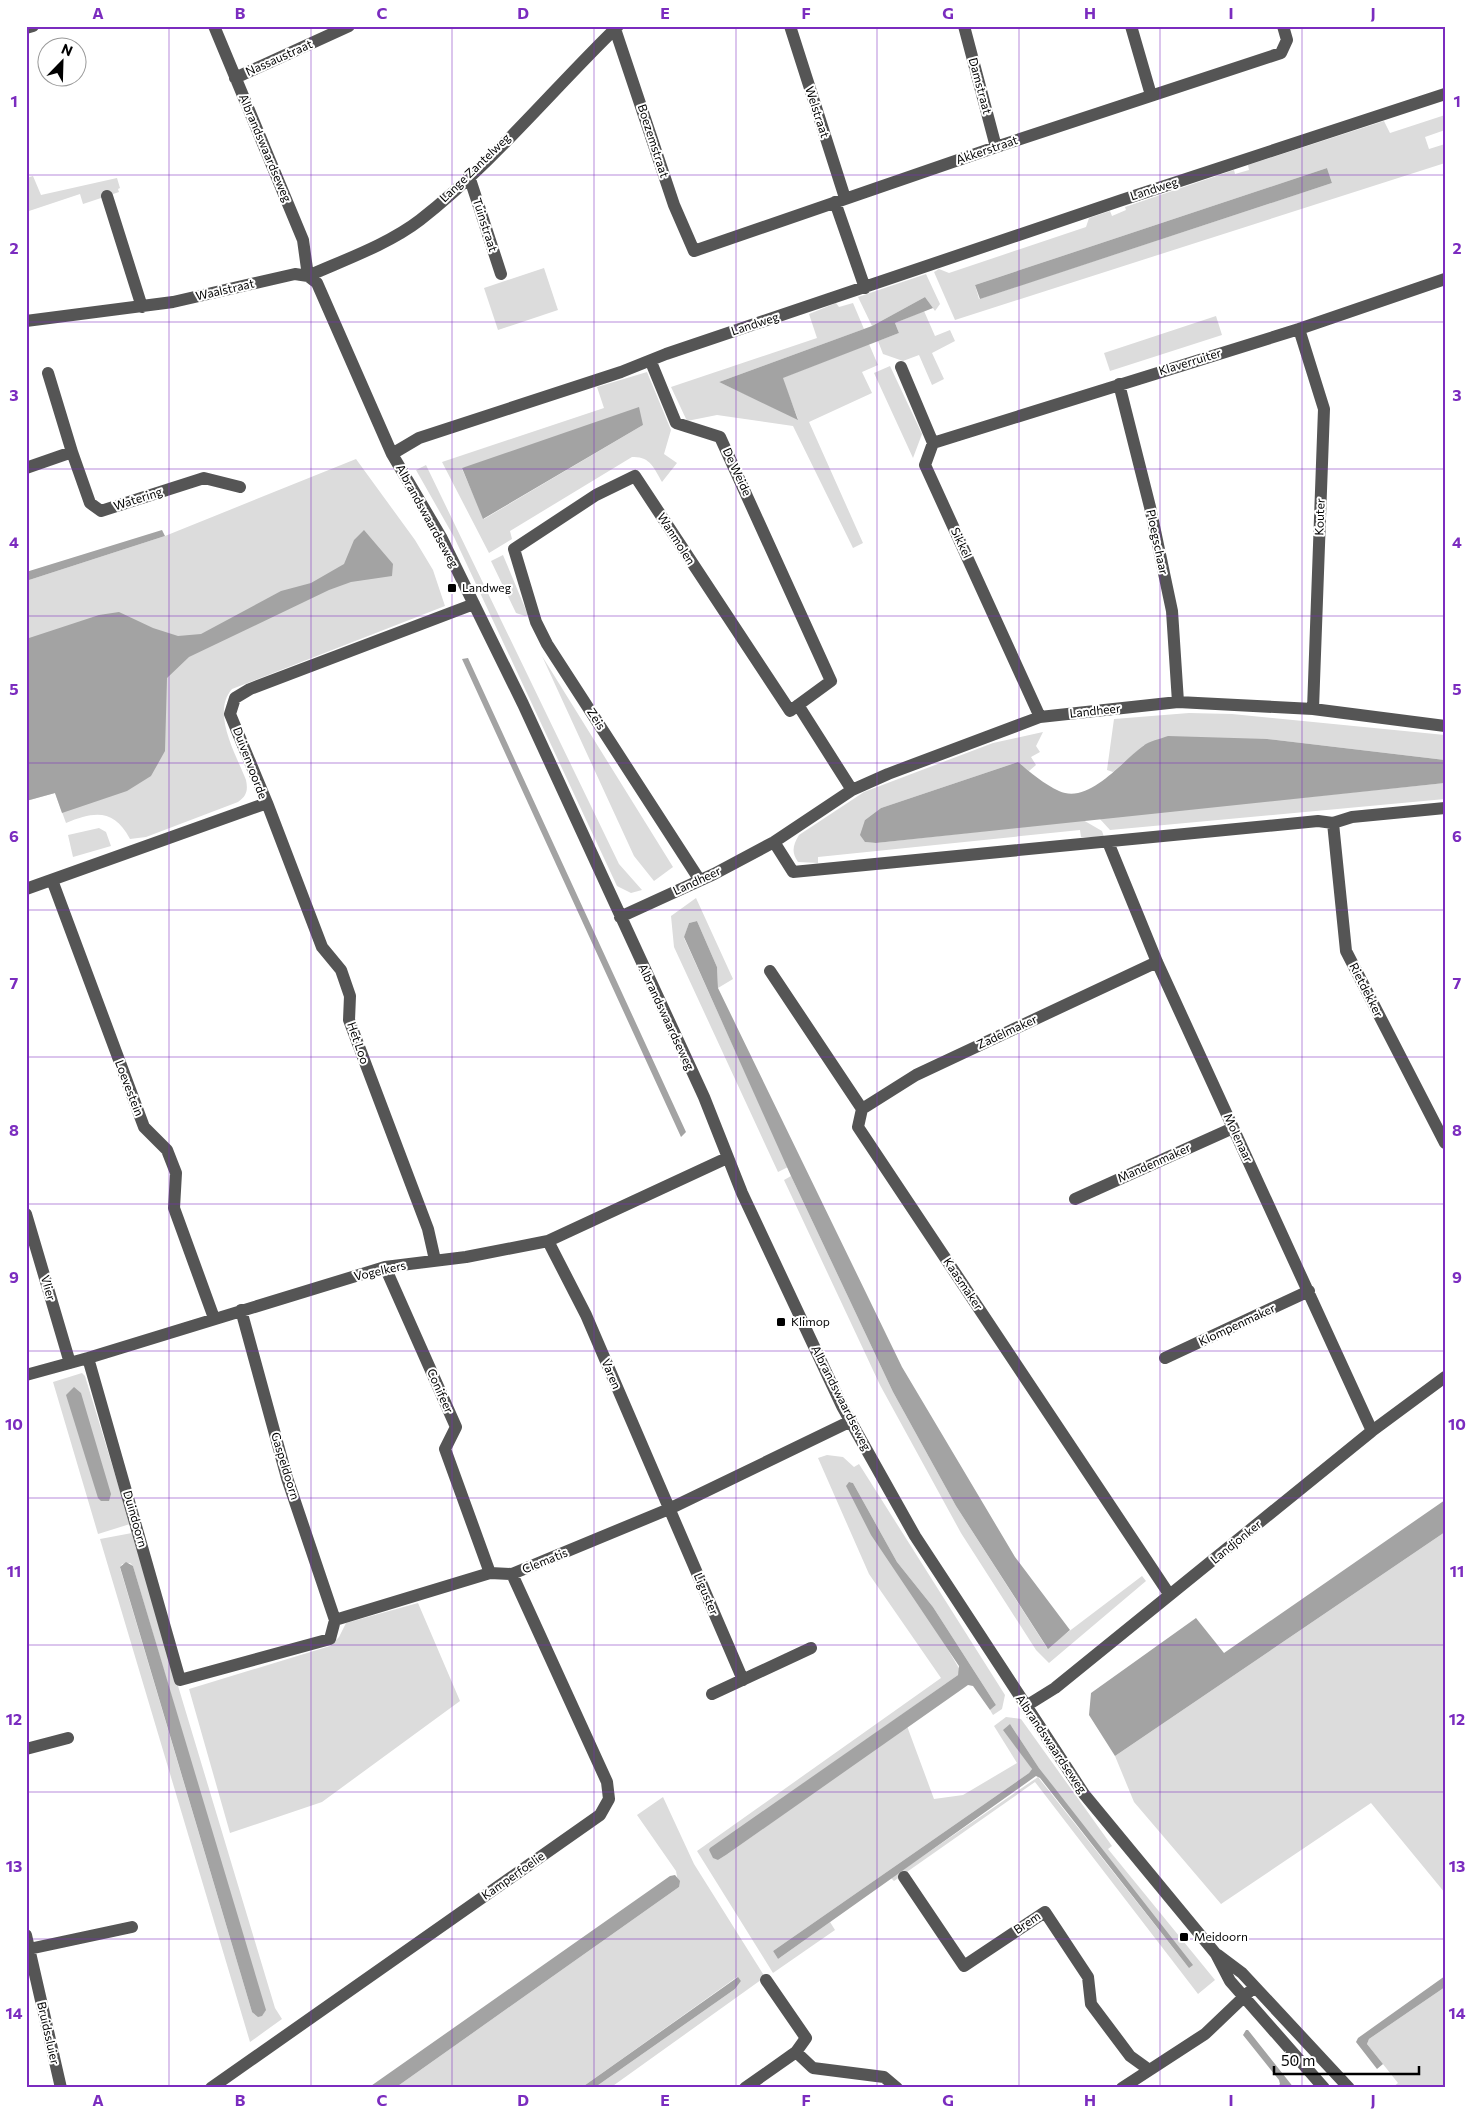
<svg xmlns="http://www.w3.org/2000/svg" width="1471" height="2114" viewBox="0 0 1471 2114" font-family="Commissioner,sans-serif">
<rect width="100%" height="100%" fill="#fff"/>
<!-- green -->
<path fill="#dcdcdc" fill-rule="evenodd" d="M1445 115V130L1425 137 1429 149 1445 144V163L955 320 934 272 939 269 949 273 1086 227 1089 218 1110 211 1112 216 1126 210 1125 207 1234 170 1235 174 1249 170 1248 165 1384 121 1390 133ZM1327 168 1332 183 979 299 975 285Z
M33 176 41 195 117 178 120 188 118 189 119 192 83 204 80 194 26 212V178Z
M544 268 558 310 498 330 484 288Z
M926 274 940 304 935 311 925 297 872 326 858 297Z
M836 303 839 307 853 303 864 329 719 382 798 419 782 378 869 344 878 365 862 372 872 393 809 422 863 543 853 548 793 426 717 415 687 421 671 387 817 338 809 314Z
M924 311 935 336 950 330 955 341 932 353 944 379 932 385 919 355 903 361 883 354 878 341 899 333 895 323Z
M1216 316 1222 335 1110 371 1104 353Z
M890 366 922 434 913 458 874 373Z
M647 372 671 430 664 454 677 463 662 482C654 468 650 456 632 457L510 531 512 539 489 553 442 462 604 408 597 387ZM643 425 484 519 462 469V468Z
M356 459 415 540 433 570 445 606 232 689C211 713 236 754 246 780 248 790 247 796 238 802L146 837 130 839C114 809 95 811 66 823L55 793 26 801V581L165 536Z
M426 465 619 864 642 890 631 893 617 886 454 537 416 470Z
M503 555 528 615 525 616 516 613 491 561Z
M542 656 673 867 654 881 634 856Z
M1189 713 1232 714 1445 735V760L1267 739 1144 745 1113 772 1107 770 1114 719Z
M1043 732 1036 746 1040 752 1031 757 1036 765 1029 771 1018 762 881 808 865 820V842L876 843 1083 820 1102 831 1104 837H1081L1080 830 818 857V863L798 862C791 852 793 845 799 835L864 792 993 743Z
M1445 783V799L1110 830 1099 818Z
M99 828 106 832 111 846 73 857 68 835Z
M696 898 733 979 718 988 717 967 697 921 689 923 684 938 788 1167 778 1172 674 947 671 916Z
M791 1176 893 1392 956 1506 1047 1648 1142 1576 1146 1581 1049 1663 1036 1650 961 1533 880 1385 784 1180Z
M82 1373 85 1376 130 1524 98 1534 53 1382Z
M827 1455 843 1457 854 1467 859 1464 1005 1695 1002 1709 993 1715 990 1710 996 1705 933 1607 897 1562 853 1483 849 1482 960 1670 958 1675 709 1850 718 1860 726 1855 907 1726 934 1799 963 1795 1017 1763 994 1726 1006 1717 1021 1719 1112 1846 1108 1849 1215 1980 1198 1994 1035 1782 894 1881 891 1878 1038 1777 1189 1968 1039 1768 1010 1724 1032 1769 1029 1773 773 1951 778 1959 830 1922 835 1930 773 1973 697 1851 941 1678 869 1574 818 1458Z
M1445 1532V1893L1371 1803 1221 1904 1134 1802 1115 1756Z
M132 1533 275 2008 282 2019 250 2042 100 1539ZM130 1563 133 1566 265 2012H252L120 1568 122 1564Z
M418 1603 460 1701 322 1802 230 1833 189 1689 330 1646 339 1637 346 1623Z
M663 1797 694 1864 765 1977 610 2088H594L735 1989 741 1981 737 1977 581 2088H395L679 1887 676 1871 637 1815Z
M1445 1987V2088H1392L1398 2083 1367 2044 1369 2039Z"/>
<!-- water -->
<path fill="#a3a3a3" d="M1327 168 1332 183 980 299 975 285Z
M925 297 933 308 895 323 899 333 783 378 798 420 719 382 872 326Z
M639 407 643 425 483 519 462 468Z
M162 530 165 536 26 581V572Z
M364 530 393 564 392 576 351 582 329 590 189 657 167 678 165 751 151 776 127 791 62 813 55 793 26 801V639L99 615 119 612 153 628 178 636 201 634 281 591 311 583 344 564 354 540Z
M468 658 686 1132 681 1137 462 659Z
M1168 736 1267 739 1445 760V783L876 843 865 842 860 835 865 820 881 808 1018 762C1031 773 1044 784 1059 791 1089 805 1122 761 1143 746 1149 741 1160 739 1168 736Z
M697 921 717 967 718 988 902 1367 1015 1557 1070 1630 1048 1649 956 1506 893 1392 791 1176 684 937 689 923Z
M74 1387 81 1393 111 1494 109 1501H101L98 1498 66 1395Z
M849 1482 853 1483 897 1562 933 1607 996 1705 990 1710 973 1686 968 1685 726 1855 718 1860 713 1858 709 1850 710 1848 958 1675 959 1666 871 1535 846 1486Z
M1445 1500V1532L1115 1756 1089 1715 1091 1693 1196 1618 1224 1653Z
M126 1562 133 1566 266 2010 262 2016 258 2017 252 2012 120 1567Z
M1010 1724 1039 1768 1193 1965 1189 1968 1040 1778 1036 1776 778 1959 773 1951 1029 1773 1032 1769 1003 1730Z
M675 1875 680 1881 679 1887 395 2088H368L670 1876Z
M1445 1976V1987L1369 2039 1367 2044 1383 2064 1377 2069 1356 2042 1358 2038Z
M738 1977 741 1981 735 1989 594 2088H581Z
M1246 2030H1248L1294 2088H1277L1280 2084 1279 2080 1243 2035Z"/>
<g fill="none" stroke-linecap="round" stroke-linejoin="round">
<!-- minor -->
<path stroke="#555" stroke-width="12" d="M214 26 303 240 308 276 317 283 392 454 441 537 523 704 704 1097 742 1193 842 1406 915 1536 1084 1794 1216 1954 1230 1981 1324 2088
M790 26 845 198
M964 26 996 147
M1131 26 1151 95
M26 28 33 26
M615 29 674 205 694 251 996 147 1281 53 1287 40 1283 26
M235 78 349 26
M469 176 501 274
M107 196 142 307
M835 202 865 288
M308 276C344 260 389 244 420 220 493 163 552 90 618 26
M26 321 173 302 295 274 308 276
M1299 329 1324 409 1313 709
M651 362 676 423 720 437 831 681 790 711 635 476 596 495 514 549 536 622 547 644 699 879
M901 367 933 443 925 465 1040 717
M48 373 72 452
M1119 384 1150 507 1172 611 1178 702
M933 443 1299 329 1445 279
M392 454 419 438 621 372 666 354 1122 200 1445 94
M26 468 72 452 90 503 101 511 204 478 240 487
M798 705 852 790
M267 803 322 947 341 970 350 996 349 1020 428 1229 435 1260
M1333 823 1346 951 1445 1143
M774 842 793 872 1318 821 1333 823 1352 817 1445 808
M1108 842 1157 962 1372 1431
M52 880 144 1127 167 1150 176 1173 174 1208 214 1318
M26 889 267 803 230 714 235 698 250 689 474 604
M620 917 714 874 774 842 852 790 888 774 1040 717 1178 702 1313 709 1445 726
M770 971 862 1109 858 1127 1169 1594
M862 1109 916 1075 1157 962
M1075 1199 1233 1128
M26 1214 70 1363
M548 1241 586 1315 743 1680
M385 1267 456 1427 445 1449 490 1573
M241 1310 287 1478 335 1620
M88 1358 180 1680 330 1639 335 1620 490 1573 512 1574 669 1509 851 1421
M1165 1358 1309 1291
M26 1375 88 1358 385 1267 466 1257 548 1241 727 1158
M712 1694 811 1648
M1026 1706 1055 1688 1372 1431 1445 1377
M26 1749 68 1738
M904 1877 964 1966 1045 1912 1088 1977 1091 2004 1130 2056 1148 2069
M26 1935 61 2088
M29 1949 132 1927
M1218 1955 1242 1973 1349 2088
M766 1980 806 2038 796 2052
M211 2088 600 1815 609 1799 607 1782 512 1574
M745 2088 796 2052 813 2068 884 2077 897 2088
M1122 2088 1205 2034 1249 1992"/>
</g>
<!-- grid -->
<path fill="none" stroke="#7b2cbf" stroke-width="1" stroke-opacity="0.55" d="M169 26V2088M311 26V2088M452 26V2088M594 26V2088M736 26V2088M877 26V2088M1019 26V2088M1160 26V2088M1302 26V2088M26 175H1445M26 322H1445M26 469H1445M26 616H1445M26 763H1445M26 910H1445M26 1057H1445M26 1204H1445M26 1351H1445M26 1498H1445M26 1645H1445M26 1792H1445M26 1939H1445"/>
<!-- markers -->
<g fill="#000" stroke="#fff" stroke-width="2">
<rect x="447" y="583" width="10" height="10" rx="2.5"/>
<rect x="776" y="1317" width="10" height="10" rx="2.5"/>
<rect x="1179" y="1932" width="10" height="10" rx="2.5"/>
</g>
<g text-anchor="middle" stroke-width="4" stroke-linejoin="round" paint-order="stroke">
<!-- street labels -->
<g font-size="12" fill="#000" stroke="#fff">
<text transform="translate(279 58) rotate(-24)" y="4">Nassaustraat</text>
<text transform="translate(980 86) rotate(75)" y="4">Damstraat</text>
<text transform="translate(817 112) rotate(72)" y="4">Welstraat</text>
<text transform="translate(653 141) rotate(72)" y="4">Boezemstraat</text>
<text transform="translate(265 148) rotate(67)" y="4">Albrandswaardseweg</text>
<text transform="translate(987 150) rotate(-19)" y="4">Akkerstraat</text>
<text transform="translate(475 168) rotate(-44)" y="4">Lange Zantelweg</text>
<text transform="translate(1154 189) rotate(-18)" y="4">Landweg</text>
<text transform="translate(485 225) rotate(72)" y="4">Tuinstraat</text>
<text transform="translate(225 290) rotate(-13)" y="4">Waalstraat</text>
<text transform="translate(755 324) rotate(-18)" y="4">Landweg</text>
<text transform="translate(1190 362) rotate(-17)" y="4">Klaverruiter</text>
<text transform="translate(737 472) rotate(65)" y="4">De Weide</text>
<text transform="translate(138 499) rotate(-18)" y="4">Watering</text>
<text transform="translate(427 516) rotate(61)" y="4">Albrandswaardseweg</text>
<text transform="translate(1320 517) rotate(-88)" y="4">Kouter</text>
<text transform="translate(676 539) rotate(57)" y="4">Wanmolen</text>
<text transform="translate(1157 542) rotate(78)" y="4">Ploegschaar</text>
<text transform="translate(961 543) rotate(65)" y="4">Sikkel</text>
<text transform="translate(1095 711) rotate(-6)" y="4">Landheer</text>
<text transform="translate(596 719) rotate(57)" y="4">Zeis</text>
<text transform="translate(250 763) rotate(69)" y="4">Duivenvoorde</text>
<text transform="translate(697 881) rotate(-25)" y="4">Landheer</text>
<text transform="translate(1366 990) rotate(63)" y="4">Rietdekker</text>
<text transform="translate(666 1017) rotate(65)" y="4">Albrandswaardseweg</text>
<text transform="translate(1007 1032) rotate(-25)" y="4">Zadelmaker</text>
<text transform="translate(358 1043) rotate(71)" y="4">Het Loo</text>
<text transform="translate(129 1088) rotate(69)" y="4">Loevestein</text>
<text transform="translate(1238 1138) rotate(65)" y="4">Molenaar</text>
<text transform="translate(1154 1163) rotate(-24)" y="4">Mandenmaker</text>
<text transform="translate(380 1271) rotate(-13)" y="4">Vogelkers</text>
<text transform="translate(963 1284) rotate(56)" y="4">Kaasmaker</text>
<text transform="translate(48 1288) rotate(74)" y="4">Vlier</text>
<text transform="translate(1237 1325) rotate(-25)" y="4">Klompenmaker</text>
<text transform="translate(611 1374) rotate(67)" y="4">Varen</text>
<text transform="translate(440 1391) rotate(66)" y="4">Conifeer</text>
<text transform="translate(841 1398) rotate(63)" y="4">Albrandswaardseweg</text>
<text transform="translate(285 1466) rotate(73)" y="4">Gaspeldoorn</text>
<text transform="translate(135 1519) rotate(74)" y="4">Duindoorn</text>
<text transform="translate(1236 1542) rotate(-39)" y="4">Landjonker</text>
<text transform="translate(545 1561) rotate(-22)" y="4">Clematis</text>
<text transform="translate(706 1594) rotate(67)" y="4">Liguster</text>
<text transform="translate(1051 1744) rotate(56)" y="4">Albrandswaardseweg</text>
<text transform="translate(513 1876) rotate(-35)" y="4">Kamperfoelie</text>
<text transform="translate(1027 1923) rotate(-34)" y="4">Brem</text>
<text transform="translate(48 2033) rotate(77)" y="4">Bruidssluier</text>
</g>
<!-- poi labels -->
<g font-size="12" fill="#000" stroke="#fff" text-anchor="start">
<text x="462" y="592">Landweg</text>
<text x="791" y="1326">Klimop</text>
<text x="1194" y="1941">Meidoorn</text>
</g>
</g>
<!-- border -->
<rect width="1471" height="2114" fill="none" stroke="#ffffff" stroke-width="55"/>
<!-- north arrow -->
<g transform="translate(62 62) rotate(23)"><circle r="24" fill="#ffffff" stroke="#999999"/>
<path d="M0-4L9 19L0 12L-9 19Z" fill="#000000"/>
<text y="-8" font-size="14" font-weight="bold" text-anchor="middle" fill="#000000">N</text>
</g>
<!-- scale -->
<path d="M1274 2066v8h145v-8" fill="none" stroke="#000000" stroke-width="2.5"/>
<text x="1281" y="2066" font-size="15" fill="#000000" stroke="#ffffff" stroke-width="4" paint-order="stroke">50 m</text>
<rect x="28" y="28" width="1416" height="2058" fill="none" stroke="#7b2cbf" stroke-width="2"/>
<g font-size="16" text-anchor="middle" font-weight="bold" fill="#7b2cbf">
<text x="98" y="19">A</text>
<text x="240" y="19">B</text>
<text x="382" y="19">C</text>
<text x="523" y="19">D</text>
<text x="665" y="19">E</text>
<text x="806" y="19">F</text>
<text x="948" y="19">G</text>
<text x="1090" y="19">H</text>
<text x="1231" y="19">I</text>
<text x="1373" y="19">J</text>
<text x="14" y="107">1</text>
<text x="1457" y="107">1</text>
<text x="14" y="254">2</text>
<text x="1457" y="254">2</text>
<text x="14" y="401">3</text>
<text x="1457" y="401">3</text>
<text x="14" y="548">4</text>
<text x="1457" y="548">4</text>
<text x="14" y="695">5</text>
<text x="1457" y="695">5</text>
<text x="14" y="842">6</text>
<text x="1457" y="842">6</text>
<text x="14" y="989">7</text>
<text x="1457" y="989">7</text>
<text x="14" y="1136">8</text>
<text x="1457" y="1136">8</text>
<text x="14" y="1283">9</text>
<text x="1457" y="1283">9</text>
<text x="14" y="1430">10</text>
<text x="1457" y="1430">10</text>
<text x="14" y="1577">11</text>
<text x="1457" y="1577">11</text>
<text x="14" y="1725">12</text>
<text x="1457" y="1725">12</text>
<text x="14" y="1872">13</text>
<text x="1457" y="1872">13</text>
<text x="14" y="2019">14</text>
<text x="1457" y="2019">14</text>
<text x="98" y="2106">A</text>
<text x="240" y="2106">B</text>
<text x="382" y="2106">C</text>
<text x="523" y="2106">D</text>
<text x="665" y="2106">E</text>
<text x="806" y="2106">F</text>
<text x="948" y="2106">G</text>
<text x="1090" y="2106">H</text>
<text x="1231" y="2106">I</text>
<text x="1373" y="2106">J</text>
</g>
</svg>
